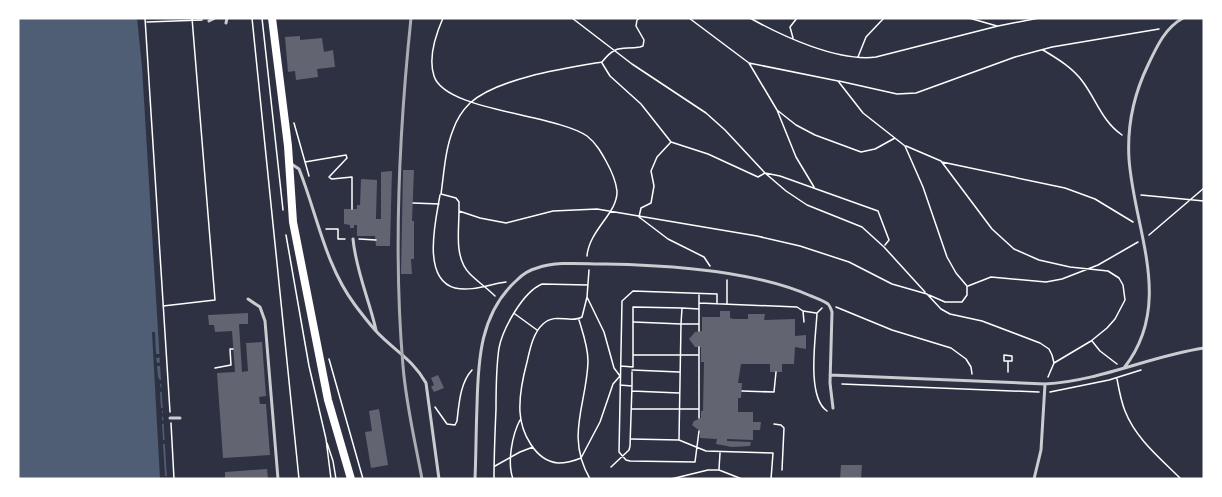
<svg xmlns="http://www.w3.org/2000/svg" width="1222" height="497" viewBox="0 0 1222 497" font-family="'Sofia Sans Condensed',sans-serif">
<rect width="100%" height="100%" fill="#2d3142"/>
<!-- water -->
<path fill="#4f5d75" d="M18 18H137L142 67 167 479H18Z"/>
<!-- pier -->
<path fill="#2d3142" d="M152 332H155L156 354H163V357L156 358 157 363 163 362V366H157L158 377 160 380H164V383L160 384 161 388H165V391L160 392 161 408H166V411H162V413L166 414V416L162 417V420L167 421V423L162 424 163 440H168V443L163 444 165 476H170V479H160Z"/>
<!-- building -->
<path fill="#626471" d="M300 36V40L322 38 324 52 333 50 335 67 317 69 318 77 296 80 295 71 288 72 285 37Z
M403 170H414L412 221H414V259H411L412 274H401Z
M392 171 390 246H376L375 236H357V225H354V228H350V225L344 224V209H357V205H360L361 179 377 180 376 219H381V172Z
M720 311H730V318L733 319H748V314H765L764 320 795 319V336L806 335V349L795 347 794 364H782V372H770V364H741L738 383H742L741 398H738V412H753V422H761L760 430H753V440L727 439V441L751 442 750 446 732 447 716 444 717 439 700 438V431L692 425 694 421 701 418V411H703L704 362H701V347H695L689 339 695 332 702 331V317H720Z
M248 313V324H239L242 372 248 371 246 343 262 342 266 396 259 397 260 404H266L270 455 223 458 217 373 235 372 232 331 215 332 214 325H209L208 315Z
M438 375 444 388 434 392 431 387 434 385 431 378Z
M379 409 388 465 371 468 365 432 372 431 369 411Z
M841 465H862L861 479H840Z
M267 469 268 479H225V472Z"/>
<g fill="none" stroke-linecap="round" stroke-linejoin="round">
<!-- path -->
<path stroke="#fff" stroke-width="1.5" d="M145 18 170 412
M252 18 299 479
M262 18 283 210
M443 18C436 34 428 58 434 76 445 111 555 114 587 136 596 143 601 152 606 161 611 170 616 181 617 191 618 213 589 230 587 256
M572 18 632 64 706 113 725 130 765 173 786 191 807 205 862 227 884 247 925 292
M640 18 637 20 636 26 644 40 643 46 640 47C621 50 616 44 602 62 566 68 498 78 470 103 463 110 456 121 453 130 445 150 444 173 441 194L456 198 459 202V211L480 218 506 223 553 211 597 209 757 236 800 246 849 262 892 284 927 294 941 309 950 314 982 321 1040 343 1049 349 1052 355 1054 363 1048 377
M689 18 749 63 777 110 796 125 815 135 861 152 875 149 895 138
M750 18C782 36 838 62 876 57L998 26 1039 18
M969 18 997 26
M147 22 202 20
M793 38 790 27 797 18
M1043 50C1058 59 1073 68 1083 82 1097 101 1102 121 1122 135
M858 57 866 37 884 18
M602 63 610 76 641 104 671 142 708 154 758 177 765 173 780 176 878 211 889 240 885 245
M749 63 838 81 863 113 905 146 923 187 947 257 956 273 967 286V295L962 302H945L929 295
M839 81 897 94 916 93 1015 57 1052 47 1159 29
M777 110 796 157 814 187
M294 123 309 176
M671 142 657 157 651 171 654 186 651 203 641 208 639 217 668 239 704 257 710 266
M906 146 941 161 992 229 1014 249 1039 260 1070 267 1108 271 1119 278 1123 285 1125 300 1115 319 1107 328 1091 341 1054 363
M305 162 346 155 347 158 329 177
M942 162 1065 188 1095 199 1133 222
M330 178 332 179 352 177V209
M440 195C436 219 421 279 455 288 471 292 490 284 506 282
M1141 195 1204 201
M413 203 439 204
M459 211C459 231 454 258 470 274 478 282 487 288 495 296
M326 229H338V239H345
M286 235 309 366 326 439 331 479
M1149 235 1204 188
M359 239 376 240
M968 286 991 277 1046 282 1062 279 1098 265 1138 242
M699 295V303L797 307 803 311 804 322
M587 297 604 332 614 368 620 376 613 384 600 422 581 458C574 461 566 463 558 463 535 461 521 432 520 412 519 396 523 377 527 362 530 349 533 333 543 324 556 312 570 324 582 317L587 297 589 270
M727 303V280
M163 306 215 300 192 18
M836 307 892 330 951 348 966 359 971 367 972 374
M822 308 817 313C816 336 806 397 827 411
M803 311 816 313
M515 314 537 330
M579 320C583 333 588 347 588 361 587 404 565 436 590 479
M634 322 681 324 682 308 699 309
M699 331V303
M1092 341 1100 351 1117 364
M634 355H699V409
M699 355V347
M329 359 363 479
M621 366 633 367V307L682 308
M215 368 231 365 230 349H233
M632 370 679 372
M1008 372V361H1012V356L1004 355V361H1008
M1117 379C1119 390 1121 401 1125 411 1136 439 1160 458 1181 479
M842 384 1039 392
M632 385V372
M632 391 679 393
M742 391 774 392 776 372
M1050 392 1109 380 1141 370
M435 407 447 424 455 425 457 421C459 404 460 383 472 370
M632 409H699V418
M171 423 174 479
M774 424 781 425 784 428 782 470
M699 431 695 462 630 461 626 460 619 452 622 301 633 291 717 294V303
M631 439 679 440 706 451 773 453 771 479
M679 439 681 324H699
M327 443 333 461 336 479
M495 466 520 452 533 447
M611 467 629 450 630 446 632 386 620 385
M719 469 720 453
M494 479C494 456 495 432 496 409 496 389 496 368 499 348 503 328 523 292 542 284L588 285
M513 479C507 463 512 435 520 420
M671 479 708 470H719L742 479"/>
<!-- service -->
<path stroke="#caccd0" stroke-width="3" d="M209 21 215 18
M226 23 227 18
M290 163 299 169C317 214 325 265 355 305 361 313 368 322 375 330 393 350 412 358 426 383L439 479
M353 239C356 271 369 299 376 330
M248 299 260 307 265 321 278 479
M1124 368C1175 303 1134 230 1129 159 1127 127 1134 94 1148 65 1157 46 1165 28 1183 18
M830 375 1045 384C1100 381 1150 356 1204 348
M170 418H180
M475 479C476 455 476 430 477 406 478 360 480 313 517 280 523 274 529 270 537 268 557 261 583 264 605 264 666 265 755 271 811 296 816 298 824 301 828 304 830 306 831 309 832 312L830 383 833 408
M1034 479 1041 450 1045 384"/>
<!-- secondary -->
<path stroke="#fff" stroke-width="8" d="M272 18 288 146 293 222 328 400 351 479"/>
<!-- rail -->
<path stroke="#abadb3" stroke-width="3" d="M411 18C399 133 393 250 403 366 406 404 415 441 422 479"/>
</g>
<!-- border -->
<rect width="1222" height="497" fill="none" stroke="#ffffff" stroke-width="39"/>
</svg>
